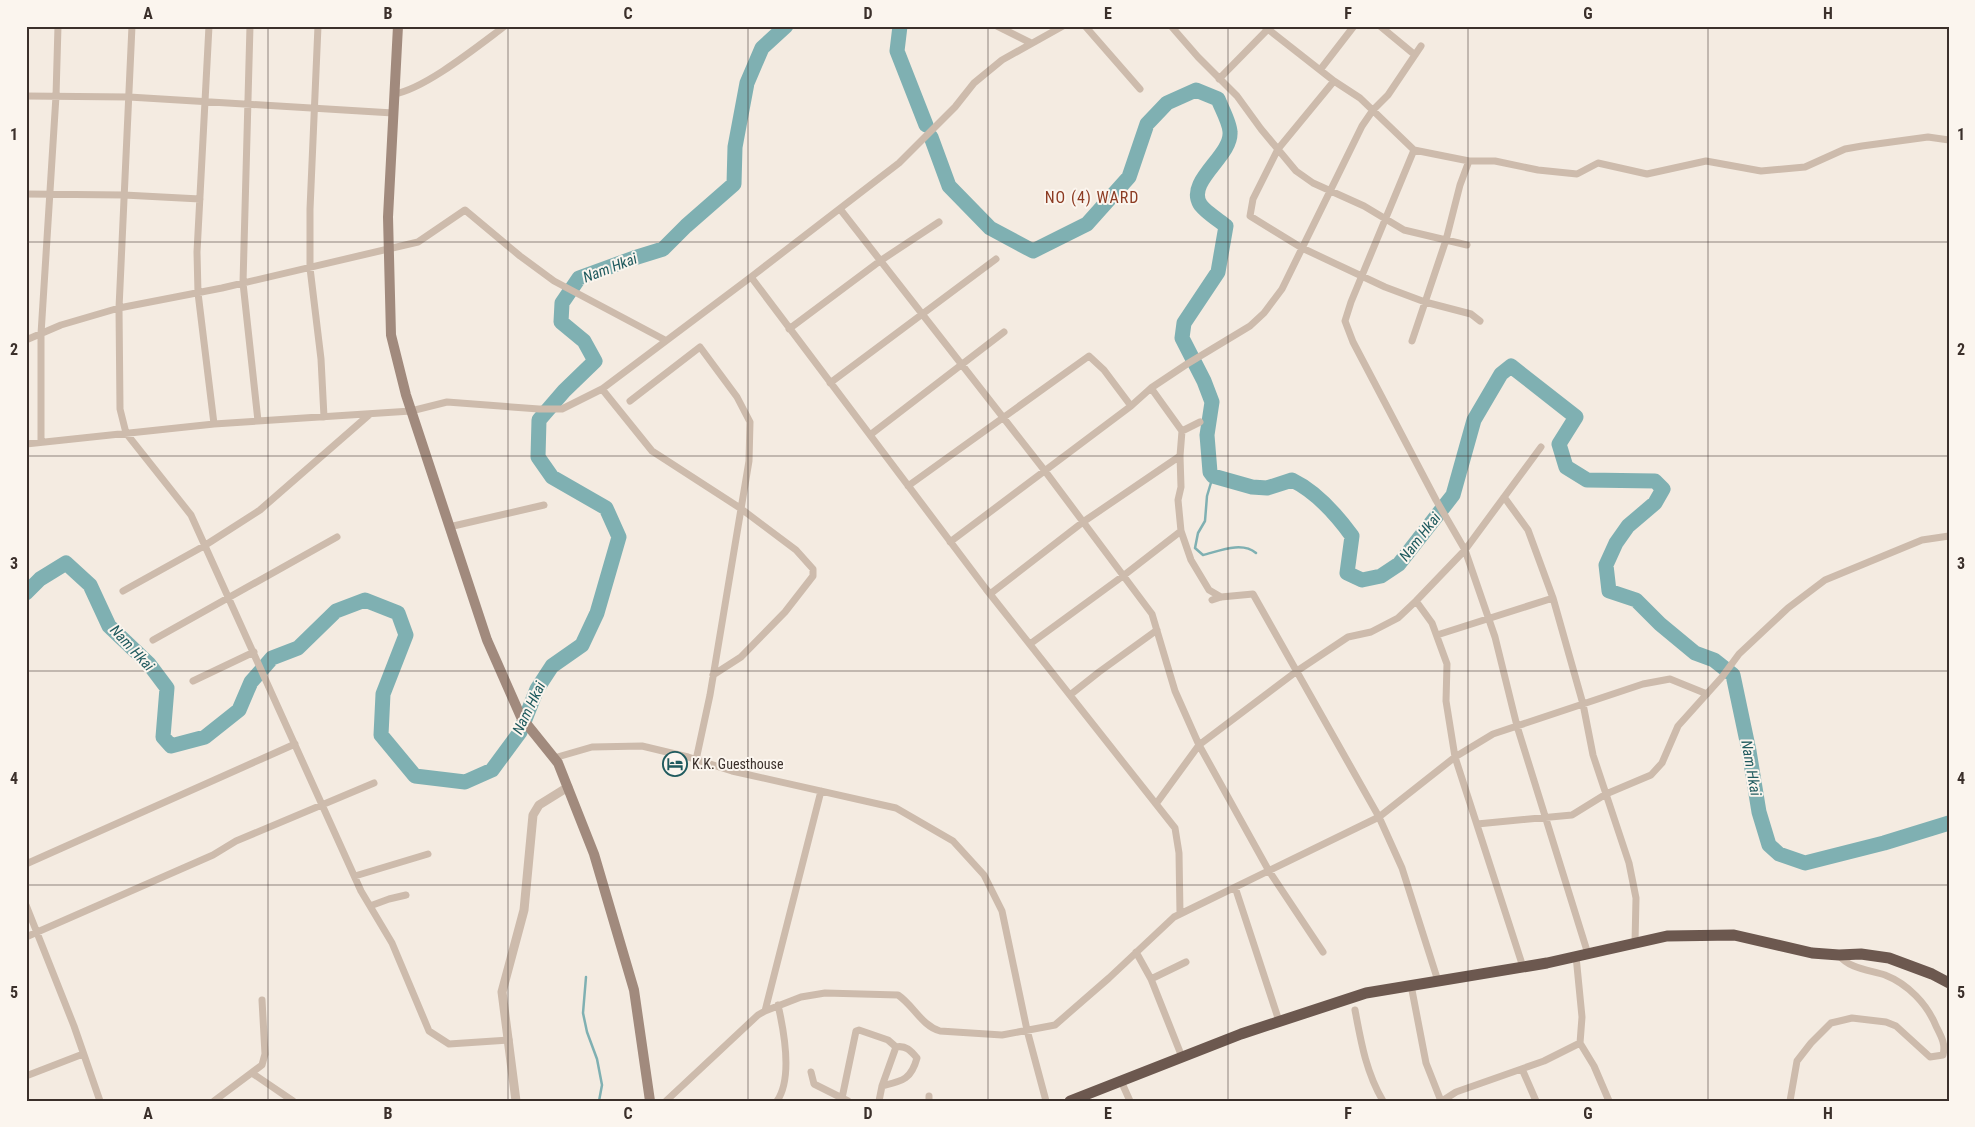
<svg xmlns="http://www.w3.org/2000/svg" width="1975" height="1127" viewBox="0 0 1975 1127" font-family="'Roboto Condensed',sans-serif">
<rect width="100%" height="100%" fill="#f4ebe1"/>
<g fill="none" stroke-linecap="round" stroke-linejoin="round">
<!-- stream -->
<path stroke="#7fb0b2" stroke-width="2.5" d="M1213 476 1207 496 1205 521 1198 533 1195 548 1203 555C1219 551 1242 541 1256 553
M586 977 583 1013 587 1032 597 1059 602 1085 599 1101"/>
<!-- river -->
<path stroke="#7fb0b2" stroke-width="15" d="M900 26 897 51 926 125
M931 137 949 186 990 228 1033 251 1087 224 1129 177 1147 124 1167 103 1196 90 1218 99C1221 107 1230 123 1230 132 1232 156 1186 181 1200 204 1204 211 1220 221 1226 226L1218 272 1184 323 1182 338 1204 381 1212 402 1207 435 1210 472 1213 476 1252 487 1267 488 1292 480C1317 492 1336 514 1352 536L1347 573 1362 580 1381 576 1399 564 1453 495 1474 420 1501 374 1511 366 1576 417 1559 444 1566 467 1587 480 1655 481 1663 489 1655 503 1628 526 1616 543 1606 565 1609 591 1636 600 1660 624 1695 653 1714 660 1733 675 1749 751 1759 812 1769 845 1779 854 1805 863 1884 843 1949 823
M26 593 40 579 66 563 90 585 109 626 149 664 167 688 163 737 171 746 205 737 239 710 251 682 272 658 298 648 336 611 365 600 398 613 406 635 383 694 381 735 415 776 465 782 492 770 520 732 537 689 552 666 582 645 597 613 619 537 606 508 552 477 538 457 539 420 564 391 595 361 584 341 561 322 562 303 579 278 634 258 663 249 686 226 734 184 735 147 747 83 762 48 786 26"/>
<!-- minor -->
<path stroke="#cdbbac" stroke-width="7" d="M132 26 119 308 120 409 126 433 191 515 361 891 392 943 429 1031 449 1044 509 1040
M209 26 197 252 198 293 214 424
M250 26 243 283 258 421
M318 26 310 209V268L321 359 324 417
M997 26 1031 43
M1085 26 1140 89
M1171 26 1198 57 1237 96 1261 129 1296 171 1313 183 1364 206 1404 230 1467 245
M1264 26 1334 81 1360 98 1414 150 1469 161H1495L1538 170 1577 174 1598 163 1647 174 1706 161 1761 171 1805 167 1845 149 1862 146 1928 137 1949 140
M1380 26 1415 55
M1320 70 1354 26
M1219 79 1270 27
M1334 81 1278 149 1253 199 1250 216 1302 248 1385 287 1425 302 1471 314 1480 321
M394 94C425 89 478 46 505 26
M26 96 129 97 393 113
M1414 150 1351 302 1345 321 1353 342 1436 500 1465 550 1495 637 1517 726 1588 954
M26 194 124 195 200 199
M840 209 1045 471 1152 614 1175 691 1199 745 1269 871 1323 952
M751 277 986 589 1175 828 1179 853 1180 914
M789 329 880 261 939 222
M26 340 61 325 119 308 222 288 418 242 465 210 520 256 554 281 665 340
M1412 341 1446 240 1460 185 1469 161
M830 383 996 259
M1151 388 1182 431 1180 456 1181 487 1178 500 1181 531 1191 560 1209 590 1221 597
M602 389 652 451 740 508 796 550 813 569V576L785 612 741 657 713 675
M630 401 700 347 737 397 750 422 749 461 710 695 696 760
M1182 431 1200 422
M870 435 1004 332
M41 442V334L56 96 58 26
M26 444 214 424 411 411 447 402 539 409H562L602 389 751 277 899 163 955 107 974 83 1002 60 1063 26
M908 486 1089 356 1104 370 1131 406
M1504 497 1528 530 1553 598 1583 704 1593 755 1629 863 1636 898 1635 943
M449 527 544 505
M950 542 1131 406 1151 388 1187 364 1250 326 1264 313 1282 289 1362 126 1373 110 1388 95 1421 46
M123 591 204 546 260 510 370 414
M990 594 1083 522 1180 456
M1212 600 1221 597 1253 594 1379 817 1402 868 1438 981
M1416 601 1432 623 1447 664 1446 701 1455 757 1523 967
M1437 635 1553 598
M153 640 337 537
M1030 644 1123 576 1181 531
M193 681 254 652
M1070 695 1099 672 1157 630
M554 758 592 747 642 746 688 757 732 771 896 808 953 841 984 875 1002 911 1027 1030 1046 1101
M1156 804 1199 745 1297 671 1348 637 1371 632 1398 618 1416 601 1465 550 1541 447
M1477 824 1572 815 1606 794 1651 775 1662 763 1678 726 1722 677 1739 654 1788 608 1825 580 1922 540 1949 536
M26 864 295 744
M355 876 428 854
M1235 887 1279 1021
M26 905 74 1026 100 1101
M370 906 389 899 406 895
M26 937 213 855 236 841 374 783
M1136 952 1151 979 1182 1057
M1576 956 1582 1017 1580 1043 1594 1066 1609 1101
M1151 979 1186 962
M1411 985 1426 1063 1441 1101
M1355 1010C1361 1042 1366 1072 1383 1101
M765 1011 821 791
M1522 1069 1536 1101
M811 1072 814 1084 848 1101
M252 1073 293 1101
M26 1076 83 1054
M1121 1081 1130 1101
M882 1086 896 1047
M929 1096V1101
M842 1098 856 1031 859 1030 888 1040 896 1047C906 1045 911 1051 917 1058 911 1080 902 1081 882 1086L879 1101
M214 1101 262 1065 265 1054 262 1000
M666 1101 758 1015 765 1011 801 997 825 993 898 995C913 1005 922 1026 940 1031L1002 1035 1055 1025 1109 978 1174 917 1379 817 1455 757 1493 734 1643 684 1670 679 1707 694
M777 1101C793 1078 784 1031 778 1005
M1442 1101 1456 1092 1544 1061 1580 1043
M1790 1101 1797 1061 1811 1043 1831 1023 1852 1018 1886 1022 1896 1026 1930 1057 1943 1055C1946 1044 1941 1036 1936 1026 1927 1004 1908 984 1885 975 1870 970 1849 969 1839 955"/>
<!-- tertiary -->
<path stroke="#cdbbac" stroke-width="9" d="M516 1101 502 992 524 910 533 815 539 805 568 787"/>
<!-- secondary -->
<path stroke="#a18a7d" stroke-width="10" d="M398 26 388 217 391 335 406 395 487 640 521 717 558 763 594 854 634 990 650 1101"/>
<!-- trunk -->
<path stroke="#6c584f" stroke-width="11" d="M1070 1101 1241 1034 1366 993 1547 963 1667 936 1734 935 1812 953 1839 955 1861 954 1889 958 1932 974 1949 983"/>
</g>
<!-- grid -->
<path fill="none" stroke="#3b302b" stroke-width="1" stroke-opacity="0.55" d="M268 26V1101M508 26V1101M748 26V1101M988 26V1101M1228 26V1101M1468 26V1101M1708 26V1101M26 242H1949M26 456H1949M26 671H1949M26 885H1949"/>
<!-- icons -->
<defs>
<symbol id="hotel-ring" viewBox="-11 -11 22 22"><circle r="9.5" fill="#fbf5ee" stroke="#1f5a5e" stroke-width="1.5"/><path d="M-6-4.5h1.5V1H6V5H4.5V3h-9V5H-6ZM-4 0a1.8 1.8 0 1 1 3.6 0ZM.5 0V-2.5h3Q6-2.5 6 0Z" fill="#1f5a5e"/></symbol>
</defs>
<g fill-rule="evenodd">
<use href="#hotel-ring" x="661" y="750" width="28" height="28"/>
</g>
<g text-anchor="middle" stroke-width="4" stroke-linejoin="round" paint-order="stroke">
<!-- poi labels -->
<g font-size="14" fill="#3b302b" stroke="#fbf5ee" text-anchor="start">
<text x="692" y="769">K.K. Guesthouse</text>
</g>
<!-- water labels -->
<g font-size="15" font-style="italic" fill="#1f5a5e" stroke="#fbf5ee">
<text transform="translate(610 268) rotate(-21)" y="5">Nam Hkai</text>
<text transform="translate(1420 537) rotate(-52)" y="5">Nam Hkai</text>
<text transform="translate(132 648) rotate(47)" y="5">Nam Hkai</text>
<text transform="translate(529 708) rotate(-64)" y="5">Nam Hkai</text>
<text transform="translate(1751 768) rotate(80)" y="5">Nam Hkai</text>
</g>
<!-- quarter labels -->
<g font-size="16" letter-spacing="1" fill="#8c3b22" stroke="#fbf5ee">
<text x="1092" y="203">NO (4) WARD</text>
</g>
</g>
<!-- border -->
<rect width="1975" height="1127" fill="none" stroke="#fbf5ee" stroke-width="55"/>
<rect x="28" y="28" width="1920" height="1072" fill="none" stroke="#3b302b" stroke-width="2"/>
<g font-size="16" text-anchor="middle" font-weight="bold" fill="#3b302b">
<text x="148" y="19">A</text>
<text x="388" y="19">B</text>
<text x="628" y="19">C</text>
<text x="868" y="19">D</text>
<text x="1108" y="19">E</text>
<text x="1348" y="19">F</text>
<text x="1588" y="19">G</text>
<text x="1828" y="19">H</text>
<text x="14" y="140">1</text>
<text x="1961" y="140">1</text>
<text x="14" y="355">2</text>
<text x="1961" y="355">2</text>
<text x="14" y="569">3</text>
<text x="1961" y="569">3</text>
<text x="14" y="784">4</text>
<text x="1961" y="784">4</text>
<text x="14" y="998">5</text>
<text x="1961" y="998">5</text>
<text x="148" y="1119">A</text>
<text x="388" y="1119">B</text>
<text x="628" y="1119">C</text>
<text x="868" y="1119">D</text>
<text x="1108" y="1119">E</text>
<text x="1348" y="1119">F</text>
<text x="1588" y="1119">G</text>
<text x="1828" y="1119">H</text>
</g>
</svg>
